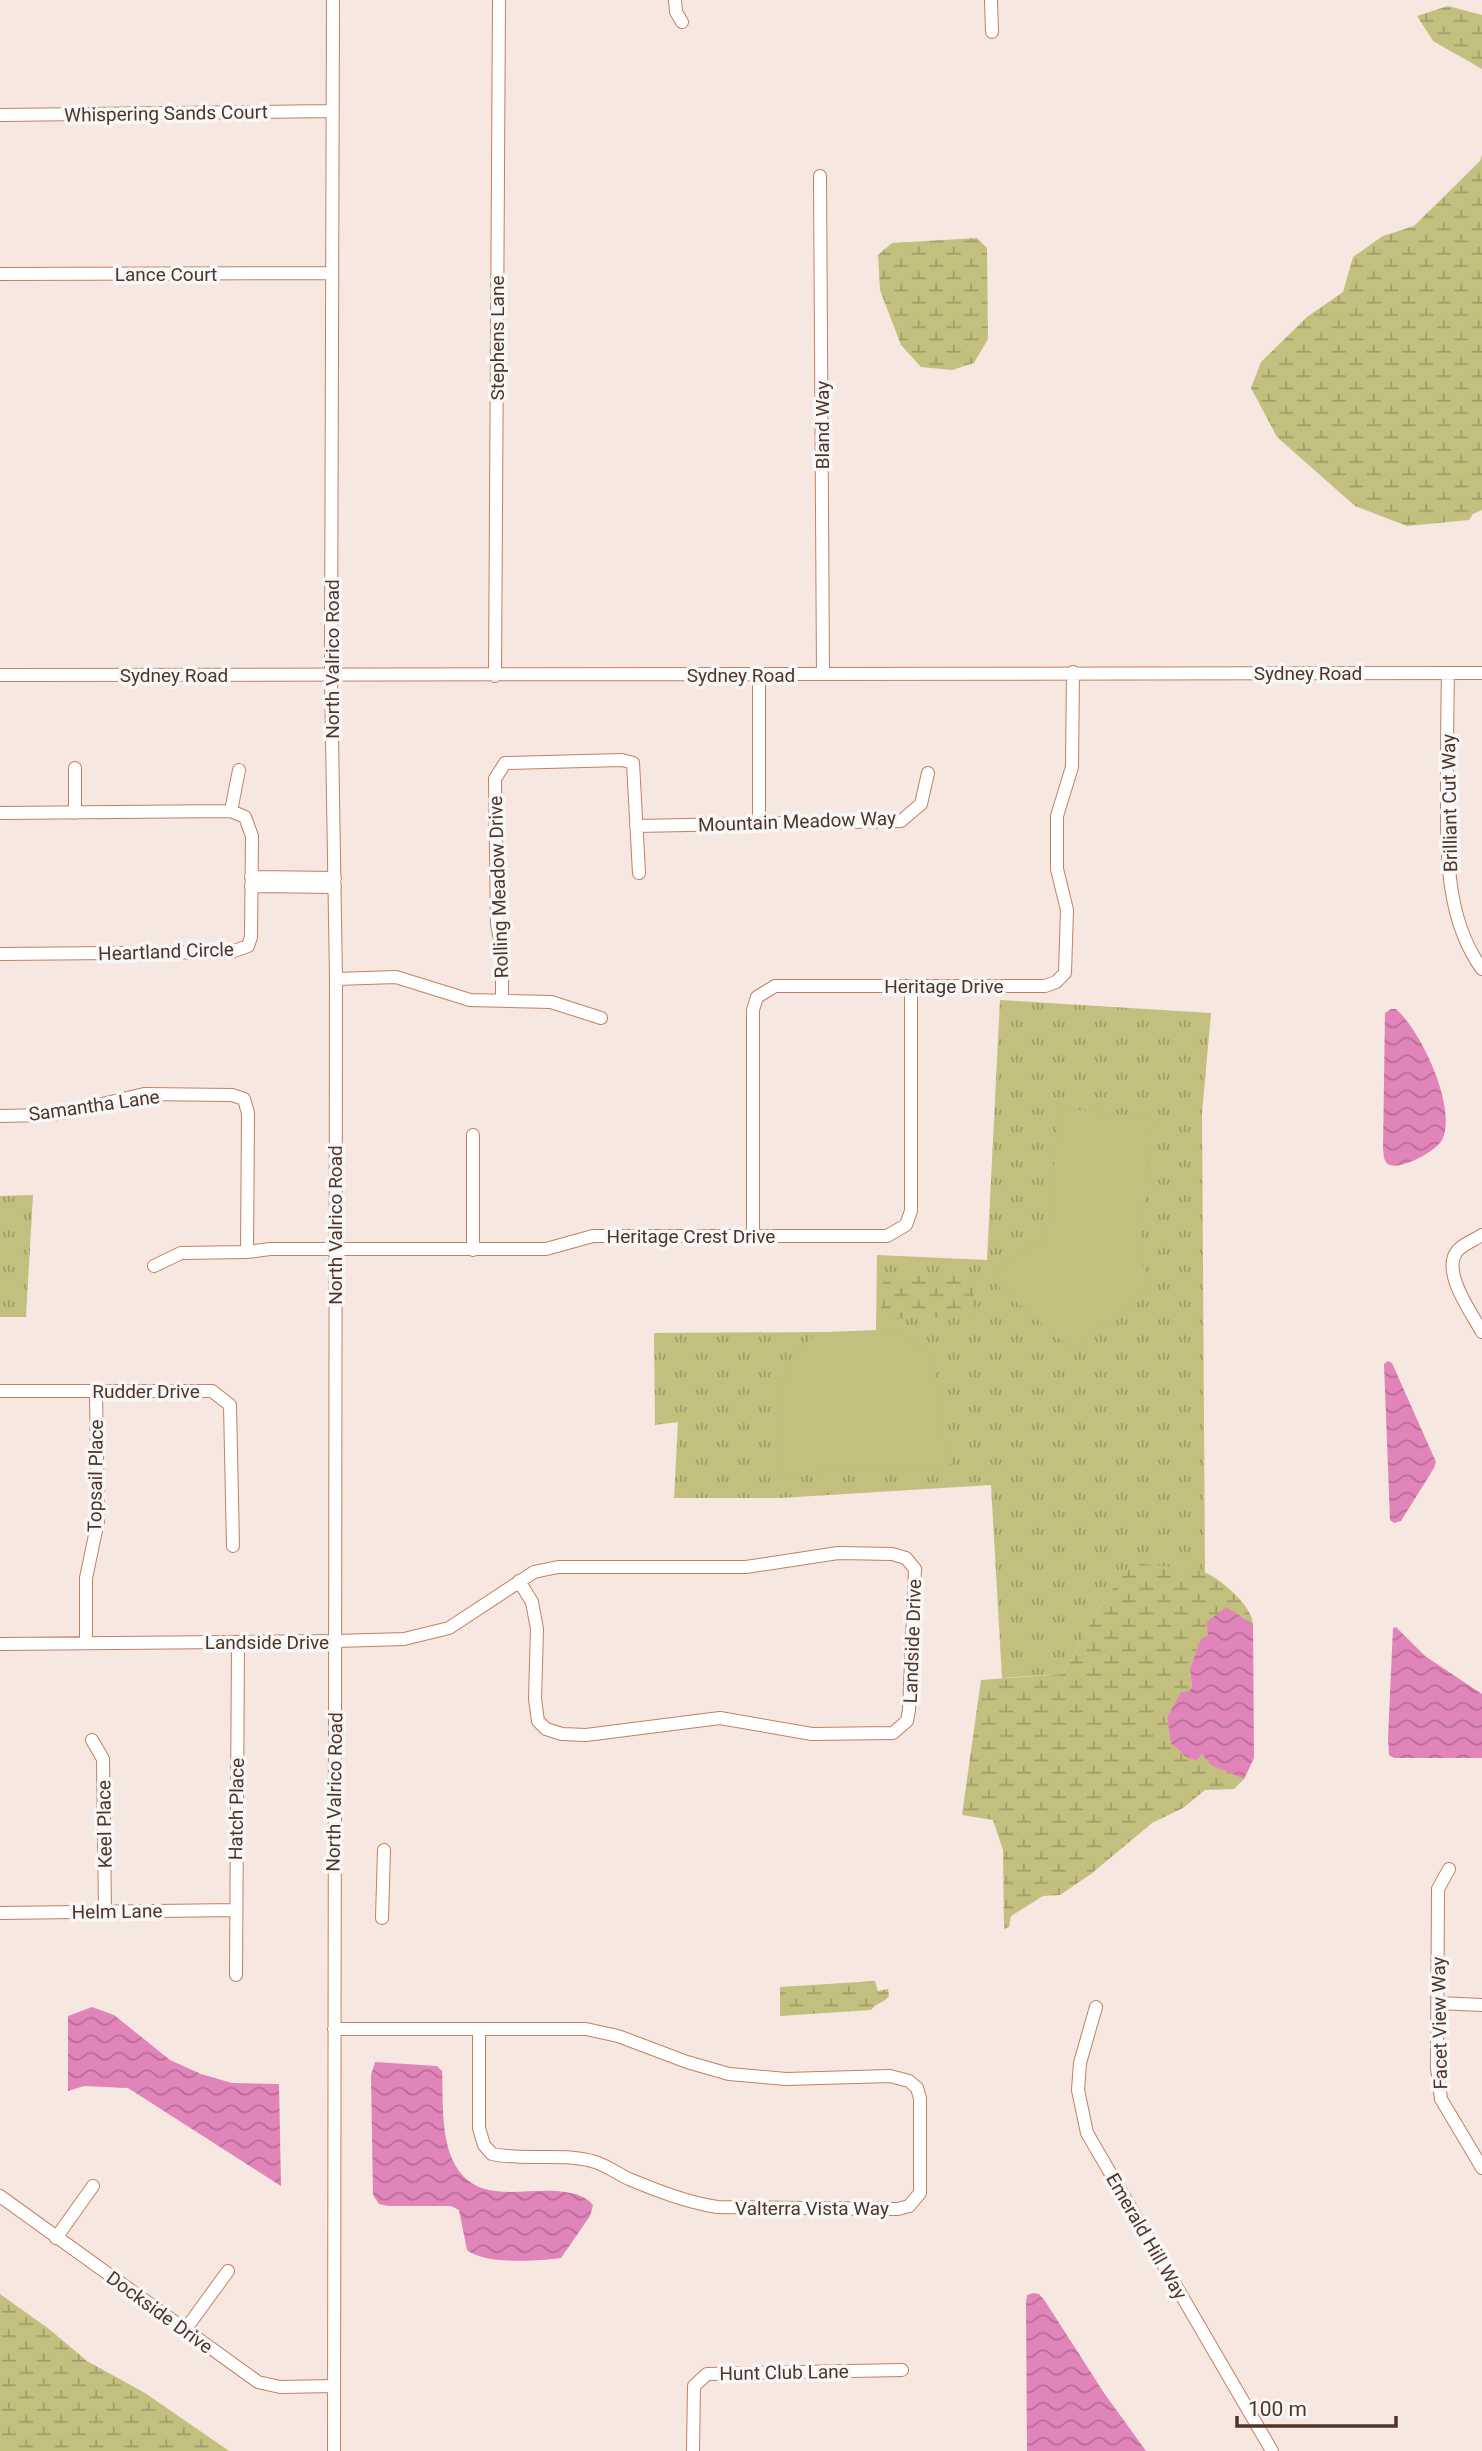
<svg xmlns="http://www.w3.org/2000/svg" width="1482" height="2451" viewBox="0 0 1482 2451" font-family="Roboto,sans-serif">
<defs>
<pattern id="grass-tufts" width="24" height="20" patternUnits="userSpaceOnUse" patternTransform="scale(1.75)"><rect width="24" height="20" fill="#c3bf7f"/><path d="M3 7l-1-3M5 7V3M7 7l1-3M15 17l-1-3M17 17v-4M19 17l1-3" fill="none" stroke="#a19c68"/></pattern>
<pattern id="wetland-marsh" width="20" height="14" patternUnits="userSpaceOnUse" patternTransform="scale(1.75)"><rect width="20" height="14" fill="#c3bf7f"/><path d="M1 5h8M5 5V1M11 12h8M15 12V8" fill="none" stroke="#a19c68"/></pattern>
<pattern id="water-waves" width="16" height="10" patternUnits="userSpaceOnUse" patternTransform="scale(1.75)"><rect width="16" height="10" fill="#e184ba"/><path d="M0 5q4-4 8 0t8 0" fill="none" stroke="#b96d97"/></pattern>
</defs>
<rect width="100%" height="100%" fill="#f6e7e0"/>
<!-- grass -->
<path fill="url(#grass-tufts)" d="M1000 1000 1211 1013 1202 1113 1205 1573 1134 1564 1104 1599 1063 1674 1002 1678 991 1485 780 1498H674L678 1422 655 1425 654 1333 827 1332 876 1330 877 1255 987 1260Z
M33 1195 26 1317H0V1196Z"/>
<!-- wetland -->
<path fill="url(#wetland-marsh)" d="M1448 6 1482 15V69L1433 41 1417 16Z
M1482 155V510L1473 514 1469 520 1407 526 1355 506 1277 437 1251 388 1261 362 1307 317 1343 292 1353 257 1383 236 1414 226 1480 161Z
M977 238 987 248 988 339 974 363 952 370 921 367 901 345 880 290 878 255 892 243Z
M926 1272 969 1274 973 1281 974 1309 967 1316 889 1319 881 1315 882 1285 889 1273Z
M1134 1563C1150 1565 1194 1568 1206 1573 1222 1580 1252 1606 1253 1624L1241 1616 1201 1639 1190 1668 1192 1688 1167 1718C1171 1743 1172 1750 1197 1761L1202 1754 1223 1770 1244 1779 1234 1789 1205 1790 1183 1808 1152 1823 1091 1874 1060 1895 1043 1896 1011 1916 1009 1927 1004 1929 1003 1850 993 1820 962 1815 981 1680 1063 1674 1104 1599Z
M875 1981 878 1991 888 1989 889 1996C884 2003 876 2003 871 2010L780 2016V1987Z
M0 2294 49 2329 87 2361 145 2393 229 2451H0Z"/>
<!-- pitch -->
<path fill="#c3bf7f" d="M1060 1108 1153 1118 1138 1259 1149 1275 1145 1293 1080 1347 1070 1348 990 1279C1006 1261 1024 1249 1046 1241Z
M821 1332H871L908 1337 932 1355 944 1443 951 1463 945 1467 927 1465 779 1475C775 1424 769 1362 821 1332Z"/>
<!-- water -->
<path fill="url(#water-waves)" d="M1391 1009H1396C1421 1031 1456 1105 1443 1138 1439 1150 1399 1172 1388 1164 1383 1161 1384 1154 1383 1149L1385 1013Z
M1388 1361 1392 1363 1436 1462 1434 1468 1401 1521 1394 1523 1390 1520 1384 1364Z
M1226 1607 1253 1624 1254 1758 1244 1779 1211 1765 1202 1754 1197 1761 1185 1756 1171 1743 1167 1718 1181 1692H1187L1192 1688 1190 1668 1201 1639 1208 1635 1207 1622Z
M1396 1627 1425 1656 1482 1694V1758H1394L1389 1755 1388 1738 1393 1628Z
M92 2007 114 2015 170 2060 201 2074 232 2083 279 2084 281 2186 128 2088 84 2086 68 2091V2016Z
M375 2062 437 2066 442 2071C444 2110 437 2174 485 2189 510 2196 539 2188 565 2192 576 2194 586 2196 593 2205L590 2216 561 2258C539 2261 485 2265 467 2250L459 2210 451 2206H388L379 2204 373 2195 371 2075Z
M1033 2293 1039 2294 1045 2301 1104 2393 1146 2451H1027L1026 2303 1027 2295Z"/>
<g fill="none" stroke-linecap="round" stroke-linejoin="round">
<defs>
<path id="minor" d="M333 0 331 675 336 979 334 2451
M675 0 676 12 682 22
M991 0 992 32
M0 115 332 111
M820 176 823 674
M0 274 332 273
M1448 673C1447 714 1447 756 1447 797 1447 855 1446 920 1482 969
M0 675 1482 673
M495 676 499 0
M231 811 239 770
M0 813 231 811 245 817 252 836 251 937 248 946 231 952 0 954
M75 813V768
M759 825V675
M636 826 901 821 921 804 928 773
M251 877 335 878
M251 886 335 887
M336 979 396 977 470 1000 551 1002 601 1018
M502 1001V950L497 924 495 779 505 763 622 760 633 763 639 873
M0 1116 45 1115 73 1111 144 1094 232 1095 244 1099 248 1113 247 1252
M1482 1235C1474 1240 1464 1244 1458 1250 1440 1270 1471 1312 1482 1332
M753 1236V1010L757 997 775 986H1045L1056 982 1065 973 1067 910 1057 869V816L1072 767 1073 672
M473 1250V1135
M154 1266 181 1253 247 1252 270 1249H546L593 1236H887L906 1225 911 1211V986
M0 1391H212L230 1405 233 1546
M86 1643V1578L98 1521 96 1392
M0 1644 336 1641 404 1639 449 1628 534 1572 558 1567H746L838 1553 892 1554 906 1558 915 1569 909 1710 907 1721 893 1733 812 1734 720 1718 586 1735 562 1734 546 1729 538 1721 535 1699 537 1629 532 1602 519 1581
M92 1740 103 1759 105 1911
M1449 1869 1438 1889 1437 2068 1441 2099 1482 2168
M0 1913 235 1910
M382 1918 384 1850
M236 1975 238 1642
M1438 2003 1482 2005
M1096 2007 1080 2063 1078 2090 1087 2133 1272 2451
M334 2029H586L618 2036 687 2062 729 2074 786 2079 890 2076 909 2081 917 2088 920 2098V2193L909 2206 898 2209 717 2207C686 2202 658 2191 629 2179 618 2174 606 2165 595 2162 561 2152 526 2161 492 2154L484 2145 479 2128V2029
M0 2196 258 2382 280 2387 334 2386
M56 2238 93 2186
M185 2330 228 2271
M693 2451 694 2386 707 2374 902 2370"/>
</defs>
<!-- minor casing -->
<use href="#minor" stroke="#c28062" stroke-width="14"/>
<!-- minor -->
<use href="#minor" stroke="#fff" stroke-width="12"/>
</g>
<g text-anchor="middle" stroke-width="7" stroke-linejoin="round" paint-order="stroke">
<!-- street labels -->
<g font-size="19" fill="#503427" stroke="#f7f7f7">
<text transform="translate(166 113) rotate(-1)" y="7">Whispering Sands Court</text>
<text x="166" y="281">Lance Court</text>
<text transform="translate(497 338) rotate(-90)" y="7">Stephens Lane</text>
<text transform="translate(822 425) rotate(-90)" y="7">Bland Way</text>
<text transform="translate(332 659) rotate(-90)" y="7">North Valrico Road</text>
<text x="1308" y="680">Sydney Road</text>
<text x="174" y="682">Sydney Road</text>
<text x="741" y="682">Sydney Road</text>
<text transform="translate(1449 803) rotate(-91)" y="7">Brilliant Cut Way</text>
<text transform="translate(797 821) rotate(-2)" y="7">Mountain Meadow Way</text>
<text transform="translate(498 887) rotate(-92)" y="7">Rolling Meadow Drive</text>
<text transform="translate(166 951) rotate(-2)" y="7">Heartland Circle</text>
<text x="944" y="993">Heritage Drive</text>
<text transform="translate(94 1105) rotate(-8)" y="7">Samantha Lane</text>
<text transform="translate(335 1225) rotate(-90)" y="7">North Valrico Road</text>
<text x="691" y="1243">Heritage Crest Drive</text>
<text x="146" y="1398">Rudder Drive</text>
<text transform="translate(95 1476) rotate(-89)" y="7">Topsail Place</text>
<text transform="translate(912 1641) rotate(-88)" y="7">Landside Drive</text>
<text x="267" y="1649">Landside Drive</text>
<text transform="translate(334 1792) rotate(-89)" y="7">North Valrico Road</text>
<text transform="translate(236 1809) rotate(-89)" y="7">Hatch Place</text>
<text transform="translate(104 1824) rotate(-91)" y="7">Keel Place</text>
<text transform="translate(117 1911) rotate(-1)" y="7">Helm Lane</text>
<text transform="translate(1439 2023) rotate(-91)" y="7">Facet View Way</text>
<text x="812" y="2215">Valterra Vista Way</text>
<text transform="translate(1147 2236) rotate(60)" y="7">Emerald Hill Way</text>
<text transform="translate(160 2312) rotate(36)" y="7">Dockside Drive</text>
<text transform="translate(784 2372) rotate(-1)" y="7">Hunt Club Lane</text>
</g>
</g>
<!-- scale -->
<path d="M1237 2416v10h159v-10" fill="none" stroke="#503427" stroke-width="3.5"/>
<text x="1248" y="2416" font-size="21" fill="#503427" stroke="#f7f7f7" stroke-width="5" paint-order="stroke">100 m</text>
</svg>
